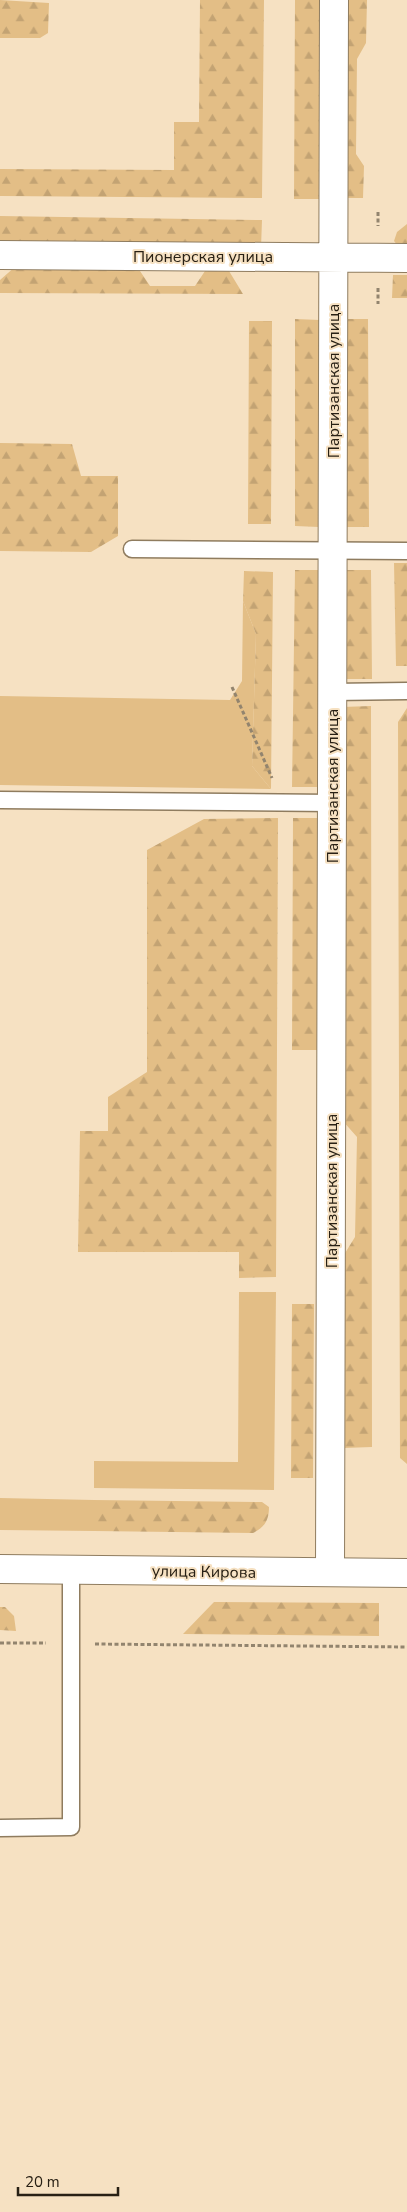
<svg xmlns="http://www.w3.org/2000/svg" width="407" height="2212" viewBox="0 0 407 2212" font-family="'Nunito Sans',sans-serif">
<defs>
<pattern id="forest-firs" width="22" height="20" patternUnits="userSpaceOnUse" patternTransform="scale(1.25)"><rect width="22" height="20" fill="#e3be86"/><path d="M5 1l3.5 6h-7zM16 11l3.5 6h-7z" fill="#c3a373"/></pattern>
</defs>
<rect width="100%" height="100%" fill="#f6e1c2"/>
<!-- green -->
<path fill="#e3be86" d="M243 601 256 634 252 766 271 789 0 785V696L230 700 242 681Z
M239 1292H276L274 1490 94 1488V1461L238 1462Z
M0 1498 94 1500V1531L0 1530Z"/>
<!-- forest -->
<path fill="url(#forest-firs)" d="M0 0 49 3 48 33 40 38H0Z
M200 0H264L262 198 0 196V169L174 170V122H199Z
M295 0H320V199H294Z
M347 0H367L366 43 357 59 356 154 364 166 363 198H344Z
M0 216 262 220 261 248 0 244Z
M407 224V248H400L394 241 397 232Z
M16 266 138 268 150 286H195L205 271H229L243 294 0 293V280Z
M393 275H407V298H392Z
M295 319 320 320 319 527 295 526Z
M344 319H368L369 527H344Z
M249 321H272L271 524H248Z
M0 443 72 444 81 476H118V536L91 552 0 551Z
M394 563H407V666H396Z
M295 570H319L318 787H292Z
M343 570H371L372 679H343Z
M244 571 273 572 271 789 252 766 256 634 243 601Z
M371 706 372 1447 344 1448 342 1258 355 1237 357 1137 342 1120V707Z
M407 708V1464L400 1458 398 722Z
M278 818 276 1277 239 1278V1252H78L80 1131H108V1097L147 1072V850L204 819Z
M293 818H320L319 1050H292Z
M292 1304H314L313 1478H291Z
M94 1500 262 1502 269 1507C269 1520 265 1527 253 1533L94 1531Z
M214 1602 379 1603V1636L183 1634Z
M0 1607H5L14 1616 16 1631 0 1630Z"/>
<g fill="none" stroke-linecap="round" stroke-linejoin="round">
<defs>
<path id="service" d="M132 549 407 551
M332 692 407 691
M0 800 332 803
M0 1828 71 1827V1570"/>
<path id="minor" d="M0 255 407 258
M330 1572 334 0"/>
<path id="secondary" d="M0 1569 407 1573"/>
</defs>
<!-- service casing -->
<use href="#service" stroke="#8f7c5f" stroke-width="19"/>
<!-- minor casing -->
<use href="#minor" stroke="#8f7c5f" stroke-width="30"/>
<!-- secondary casing -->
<use href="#secondary" stroke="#8f7c5f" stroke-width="30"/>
<!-- path -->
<path stroke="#92846e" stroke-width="3" stroke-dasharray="4 2.5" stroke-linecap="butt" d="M378 212V226
M378 288V304
M232 687 272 778
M0 1643H46
M95 1644 407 1647"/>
<!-- service -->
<use href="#service" stroke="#fff" stroke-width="16"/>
<!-- minor -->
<use href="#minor" stroke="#fff" stroke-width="28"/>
<!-- secondary -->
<use href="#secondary" stroke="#fff" stroke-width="28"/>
</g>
<g text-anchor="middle" stroke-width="4" stroke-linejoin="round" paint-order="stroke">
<!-- street labels -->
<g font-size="16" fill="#282014" stroke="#f6e1c2">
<text x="203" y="262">Пионерская улица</text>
<text transform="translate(333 381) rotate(-90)" y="6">Партизанская улица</text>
<text transform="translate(332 786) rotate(-90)" y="6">Партизанская улица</text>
<text transform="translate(331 1191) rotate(-90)" y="6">Партизанская улица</text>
<text transform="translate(204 1571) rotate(1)" y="6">улица Кирова</text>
</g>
</g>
<!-- scale -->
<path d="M18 2187v8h100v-8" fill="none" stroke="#282014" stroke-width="2.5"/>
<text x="25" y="2187" font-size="15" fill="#282014" stroke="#f6e1c2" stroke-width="4" paint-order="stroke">20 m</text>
</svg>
